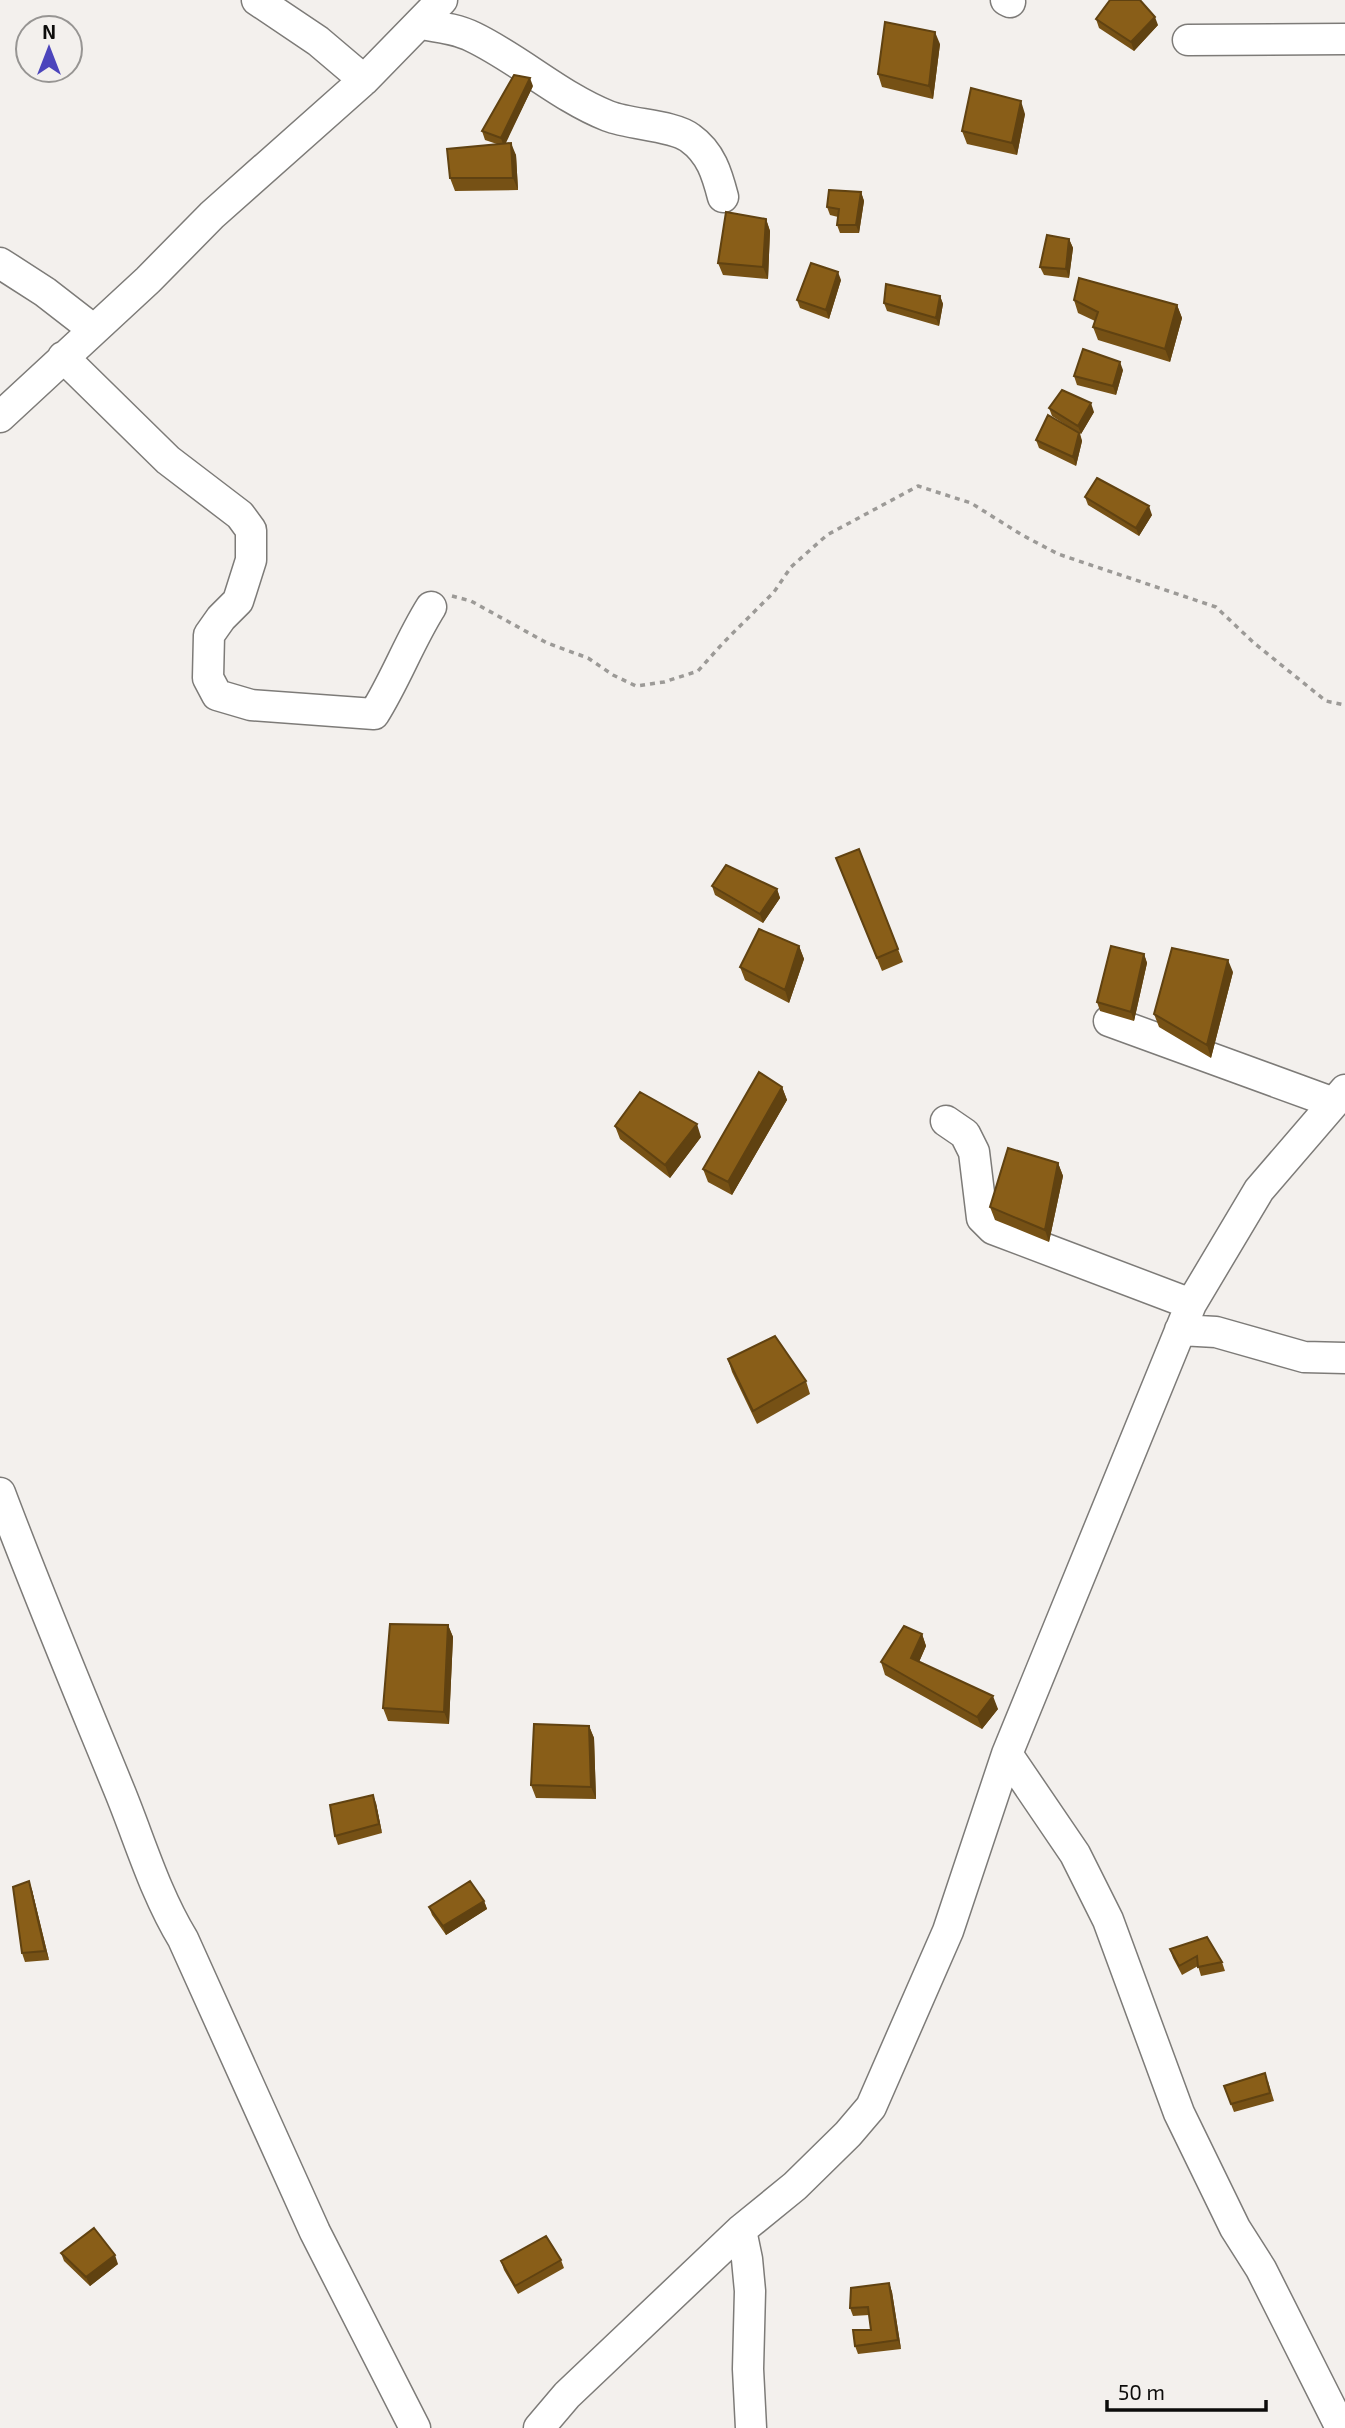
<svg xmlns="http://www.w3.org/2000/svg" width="1345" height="2428" viewBox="0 0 1345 2428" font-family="'Exo 2',sans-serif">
<rect width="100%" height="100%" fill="#f3f0ed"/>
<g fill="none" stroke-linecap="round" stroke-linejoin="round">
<defs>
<path id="minor" d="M257 0 318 41 364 80
M1006 0 1010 2
M421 24C439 27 457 29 473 37 519 59 560 97 608 116 631 125 673 125 690 138 711 153 717 174 723 197
M1188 40 1345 39
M0 263 45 292 94 330
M63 357 168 460 240 515 251 530V560L238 601 221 618 209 635 208 678 217 695 251 705 374 714C396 679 409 642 431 607
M0 417 148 280 212 215 364 80 442 0
M1109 1021 1334 1103
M946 1121 965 1134 974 1152 982 1218 993 1229 1191 1304
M1180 1330 1216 1332 1304 1357 1345 1358
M0 1493C38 1594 79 1692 120 1792 140 1841 155 1893 183 1939L315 2232 415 2428
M1007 1754 1075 1854 1108 1920 1179 2113 1235 2228 1261 2269 1341 2428
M741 2230 747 2259 750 2291 748 2369 751 2428
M539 2428 567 2395 741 2230 795 2186 848 2134 871 2107 948 1931 1007 1754 1191 1304 1259 1190 1345 1090"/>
</defs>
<!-- minor casing -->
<use href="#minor" stroke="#7d7b78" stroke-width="33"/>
<!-- path -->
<path stroke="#9c9a97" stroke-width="3.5" stroke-dasharray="5 5" stroke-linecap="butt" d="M452 596 471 601 547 643 588 658 613 675 636 686 664 682 698 671 723 643 774 592 791 567 827 535 918 486 971 503 1022 535 1058 554 1216 607 1254 643 1326 701 1345 705"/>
<!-- minor -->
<use href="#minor" stroke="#fff" stroke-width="30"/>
</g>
<!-- wall -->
<path fill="#765115" d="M1096 19 1158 25 1134 51 1099 28Z
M940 44 933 99 882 87 878 74Z
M533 86 505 143 516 155 518 190 455 191 450 178 497 144 485 140 482 131Z
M1025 114 1017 155 967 144 962 131Z
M861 192 864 201 859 233H840L837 225 838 217 830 215 827 207Z
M766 219 770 231 768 279 723 275 718 263Z
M1069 239 1073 248 1069 278 1044 275 1040 267Z
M841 280 829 319 800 308 797 300Z
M940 296 943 304 939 326 887 311 884 303Z
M1074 300 1177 305 1182 318 1170 362 1098 340 1093 327 1095 321 1078 313Z
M1123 370 1116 395 1077 385 1074 376Z
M1049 408 1094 412 1081 434 1080 433 1082 441 1076 466 1039 448 1036 440 1069 427 1052 416Z
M1085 497 1152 515 1139 536 1088 505Z
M859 849 903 962 882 971 836 858Z
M712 886 777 889 780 898 763 923 715 895Z
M799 946 804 959 789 1003 745 980 740 967Z
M1144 954 1147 963 1134 1021 1100 1011 1097 1002Z
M1233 972 1211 1058 1159 1027 1154 1014Z
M782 1087 787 1100 732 1195 708 1182 703 1169Z
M615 1126 701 1137 670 1178 620 1139Z
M1058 1163 1063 1176 1049 1242 995 1220 990 1207Z
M728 1359 806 1381 810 1394 757 1424 732 1372Z
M448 1625 453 1637 449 1724 388 1721 383 1708Z
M922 1634 926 1646 919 1662 998 1709 982 1729 885 1675 881 1662Z
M589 1726 594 1738 596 1799 536 1798 531 1785Z
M376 1803 382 1833 338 1845 335 1836Z
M32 1890 49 1960 25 1962 22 1953Z
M484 1901 487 1909 446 1935 432 1915 429 1907Z
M1170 1949 1222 1962 1225 1971 1201 1976 1198 1966 1182 1975 1173 1958Z
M1268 2081 1274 2101 1234 2112 1224 2086Z
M61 2253 118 2264 90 2286 64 2261Z
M561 2260 564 2268 518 2294 504 2270 501 2261Z
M889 2283 892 2292 901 2349 858 2354 855 2346 871 2330 869 2315 853 2316 850 2308Z"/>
<!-- shaded-wall -->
<path fill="#604211" d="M1155 17 1158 25 1134 51 1131 42Z
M935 32 940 44 933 99 929 86Z
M530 78 533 86 504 147 501 138Z
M1021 101 1025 114 1017 155 1012 143Z
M511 143 516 155 518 190 513 178Z
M861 192 864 201 859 233 856 225Z
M766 219 770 231 768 279 763 267Z
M1069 239 1073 248 1069 278 1066 269Z
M838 272 841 280 829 319 826 310Z
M940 296 943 304 939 326 936 318Z
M1177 305 1182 318 1170 362 1165 349Z
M1120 362 1123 370 1116 395 1113 386Z
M1091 403 1094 412 1081 434 1078 426Z
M1079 433 1082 441 1076 466 1073 457Z
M1149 506 1152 515 1139 536 1136 528Z
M777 889 780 898 763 923 760 914Z
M799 946 804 959 789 1003 785 990Z
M1144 954 1147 963 1134 1021 1131 1012Z
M1228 960 1233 972 1211 1058 1207 1045Z
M782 1087 787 1100 732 1195 728 1182Z
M697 1124 701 1137 670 1178 665 1165Z
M1058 1163 1063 1176 1049 1242 1045 1230Z
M448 1625 453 1637 449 1724 444 1712Z
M922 1634 926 1646 915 1671 911 1658Z
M993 1696 998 1709 982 1729 977 1717Z
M589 1726 594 1738 596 1799 591 1787Z
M373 1795 376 1803 382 1833 379 1824Z
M29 1881 32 1890 49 1960 45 1951Z
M484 1901 487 1909 446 1935 443 1926Z
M115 2255 118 2264 90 2286 86 2277Z
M889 2283 892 2292 901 2349 898 2340Z"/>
<!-- building -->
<path fill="#895e18" stroke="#604211" stroke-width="2" d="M1110 0H1140L1155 17 1131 42 1096 19Z
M885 22 935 32 929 86 878 74Z
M514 75 530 78 501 138 482 131Z
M971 88 1021 101 1012 143 962 131Z
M511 143 513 178H450L447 149Z
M829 190 861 192 856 225H837L839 209 827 207Z
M726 212 766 219 763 267 718 263Z
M1047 235 1069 239 1066 269 1040 267Z
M811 263 838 272 826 310 797 300Z
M1079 278 1177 305 1165 349 1093 327 1098 312 1074 300Z
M886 284 940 296 936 318 884 303Z
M1083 349 1120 362 1113 386 1074 376Z
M1062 390 1091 403 1078 426 1049 408Z
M1048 415 1079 433 1073 457 1036 440Z
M1097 478 1149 506 1136 528 1085 497Z
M859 849 898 949 877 958 836 858Z
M726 865 777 889 760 914 712 886Z
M759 929 799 946 785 990 740 967Z
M1111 946 1144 954 1131 1012 1097 1002Z
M1172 948 1228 960 1207 1045 1154 1014Z
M759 1072 782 1087 728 1182 703 1169Z
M640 1092 697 1124 665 1165 615 1126Z
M1008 1148 1058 1163 1045 1230 990 1207Z
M775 1336 806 1381 753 1411 728 1359Z
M390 1624 448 1625 444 1712 383 1708Z
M904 1626 922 1634 911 1658 993 1696 977 1717 881 1662Z
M534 1724 589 1726 591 1787 531 1785Z
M373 1795 379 1824 335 1836 330 1805Z
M29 1881 45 1951 22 1953 13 1887Z
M470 1881 484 1901 443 1926 429 1907Z
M1207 1937 1222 1962 1198 1967 1197 1956 1179 1966 1170 1949Z
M1265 2073 1270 2093 1231 2104 1224 2086Z
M94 2228 115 2255 86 2277 61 2253Z
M546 2236 561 2260 515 2286 501 2261Z
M889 2283 898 2340 855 2346 853 2330H871L868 2307 850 2308 851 2288Z"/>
<!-- north arrow -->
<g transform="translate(49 49)"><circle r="33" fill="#f3f0ed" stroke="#979593" stroke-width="2"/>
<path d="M0-5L12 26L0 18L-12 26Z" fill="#4c45bc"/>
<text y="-10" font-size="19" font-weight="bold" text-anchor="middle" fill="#0d0c0b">N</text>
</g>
<!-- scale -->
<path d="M1107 2400v10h159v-10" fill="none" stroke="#0d0c0b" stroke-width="3.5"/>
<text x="1118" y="2400" font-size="21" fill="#0d0c0b" stroke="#f3f0ed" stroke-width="5" paint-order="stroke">50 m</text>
</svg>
